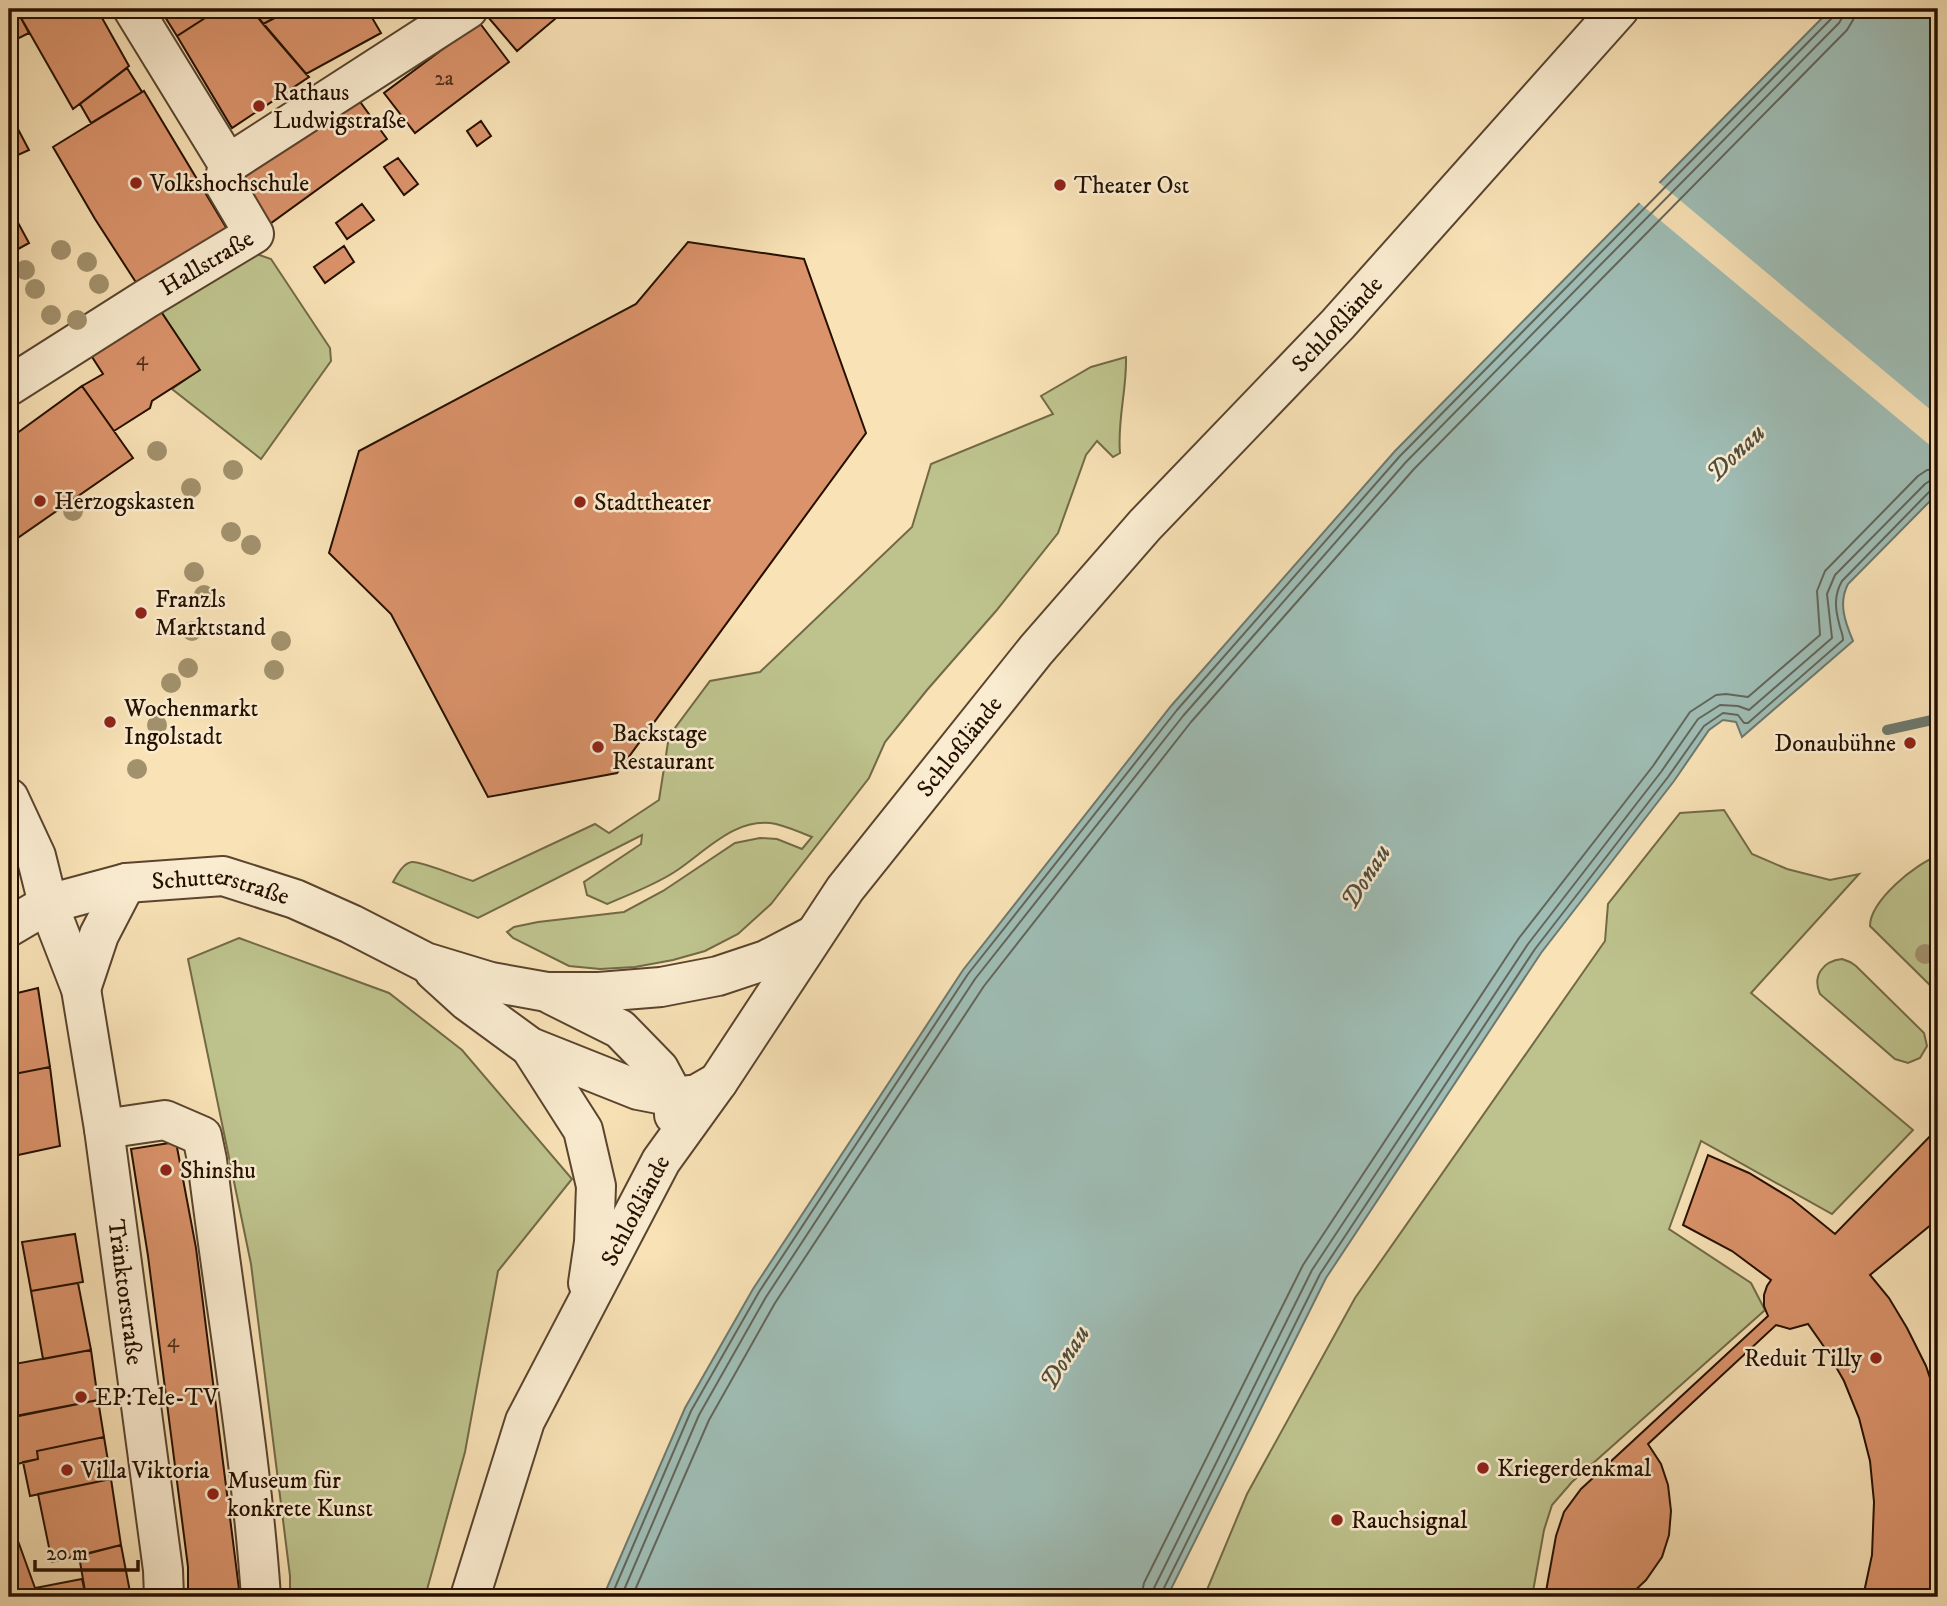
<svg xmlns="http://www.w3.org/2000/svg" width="1947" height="1606" viewBox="0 0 1947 1606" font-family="'IM FELL DW Pica',serif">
<rect width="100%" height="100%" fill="#f8e2b6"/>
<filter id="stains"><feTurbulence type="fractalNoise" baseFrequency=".00286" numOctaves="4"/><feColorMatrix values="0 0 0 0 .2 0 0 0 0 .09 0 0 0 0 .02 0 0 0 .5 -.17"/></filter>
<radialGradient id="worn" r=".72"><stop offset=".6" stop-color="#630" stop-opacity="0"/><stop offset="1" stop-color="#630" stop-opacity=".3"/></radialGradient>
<!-- green -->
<path fill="#bec38d" stroke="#726a46" stroke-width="2" d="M248 251 271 259 330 348 331 361 261 459 172 389 199 370 156 304Z
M1126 357C1127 389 1117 421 1120 453L1113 457 1097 441 1086 455 1058 533 996 611 927 690 885 742 869 778 771 904 738 934 705 951 673 960 635 967 600 969 569 966 513 938 507 932 514 927 538 922 624 912 663 891 735 843 760 838 777 839 802 849 812 837C800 832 788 827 776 824 736 816 706 851 676 871 655 885 630 894 607 904L587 895 584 882 641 844 642 835 478 918 393 882C397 875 403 863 412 862 422 861 461 878 473 881L595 824 609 833 659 800 669 736 710 681 760 672 912 527 931 464 1053 414 1041 396 1091 367Z
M1724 810 1752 854 1787 869 1830 880 1859 874 1751 993 1913 1130 1832 1214 1701 1141 1669 1229 1751 1283 1765 1310 1572 1482 1552 1505 1544 1530 1532 1597H1204L1247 1494 1355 1298 1605 941 1608 904 1680 813Z
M1938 856V993L1870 926C1870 901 1916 863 1938 856Z
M239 938 389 993 462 1050 572 1179 498 1271 465 1452 425 1597H290V1576L251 1264 188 959Z
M1842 959 1850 962 1856 966 1924 1033 1927 1046 1920 1058 1908 1063 1895 1059 1820 994C1812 976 1823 961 1842 959Z"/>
<!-- water -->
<path fill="#9fbdb5" stroke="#6e786d" stroke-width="2" d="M1831 9H1938V493L1848 584C1838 603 1845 622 1853 641L1742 737 1736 722 1723 720 1709 730 1674 781 1541 953 1326 1278 1167 1597H603L685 1408 753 1289 963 970 1171 706 1395 451Z"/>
<!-- pier -->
<path fill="#f8e2b6" d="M1657 181 1938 416V452L1637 201Z"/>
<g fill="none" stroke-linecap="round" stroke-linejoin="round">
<!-- shore -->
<path stroke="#62665a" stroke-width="2" d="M611 1597 691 1411 759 1292 968 974 1177 710 1400 456 1833 17 1835 9
M621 1597 699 1415 766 1297 975 979 1183 716 1406 462 1839 23 1843 16 1844 9
M632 1597 709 1420 775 1303 984 986 1191 722 1414 469 1847 30 1853 20 1855 9
M1141 1597 1144 1583 1303 1265 1519 938 1653 766 1690 712 1716 695 1726 694 1748 697 1820 635 1817 591 1825 571 1918 476 1927 470 1938 469
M1152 1597 1154 1588 1312 1270 1528 944 1661 772 1698 719 1720 705 1738 706 1749 710 1832 638 1827 594 1835 575 1925 484 1931 480 1938 479
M1161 1597 1162 1592 1320 1274 1535 949 1668 777 1704 726 1723 713 1738 715 1744 723H1748L1843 640C1843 634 1840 629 1839 623 1835 608 1834 595 1842 581L1931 490 1938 488"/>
<!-- stream -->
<path stroke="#6e786d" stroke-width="10" d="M1887 730 1932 720"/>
</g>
<!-- building -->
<path fill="#db936b" stroke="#251000" stroke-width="2" d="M9 9H16L29 33 9 43Z
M16 9H97L129 66 73 109Z
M160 9H219L177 36Z
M219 9H251L309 77 232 128 177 36Z
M251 9H292L263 24Z
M292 9H367L381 33 306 74 263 24Z
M497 9H546L555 19 517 51 488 17Z
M479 22 509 62 415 133 384 93Z
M127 68 142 92 91 123 80 104Z
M144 91 227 229 137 284 95 219 53 147Z
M353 92 387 139 267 226 233 178Z
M9 112 29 150 9 159Z
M481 121 491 136 477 146 467 131Z
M398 158 418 184 404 195 384 167Z
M362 204 374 220 347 239 336 223Z
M9 206 29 243 9 254Z
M688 242 804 259 866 433 617 773 488 797 391 614 329 553 359 451 636 304Z
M344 246 354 262 325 283 314 267Z
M156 304 200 370 152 401 150 408 114 431 82 386 103 374 85 346Z
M82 386 133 458 9 544V439Z
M38 988 50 1067 9 1075V995Z
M50 1067 60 1146 9 1157V1075Z
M1938 1128V1219L1870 1275 1889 1298 1907 1328 1926 1366 1938 1402V1597H1863L1872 1555 1874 1502 1870 1461 1859 1418 1844 1381 1827 1351 1808 1324 1790 1329 1776 1325 1648 1444 1661 1464 1668 1485 1671 1511 1669 1535 1662 1557 1646 1580 1628 1597H1545L1556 1536 1564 1512 1581 1489 1768 1316 1764 1306V1295L1767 1286 1771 1280 1732 1251 1683 1225 1708 1155 1749 1173 1792 1199 1835 1234Z
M176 1142 196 1248 240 1597H188V1567L148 1256 131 1149Z
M75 1234 83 1282 31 1291 22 1242Z
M78 1283 91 1350 43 1359 31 1291Z
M91 1350 98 1400 10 1417 9 1365Z
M98 1400 104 1437 37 1451 38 1459 9 1466V1418Z
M104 1437 111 1479 30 1496 23 1462 38 1459 37 1451Z
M111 1479 121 1545 52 1562 38 1494Z
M9 1514 18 1541 9 1542Z
M18 1541 35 1588 37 1597H9V1542Z
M121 1545 131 1597H86L79 1556Z
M82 1579 86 1597H37L35 1588Z"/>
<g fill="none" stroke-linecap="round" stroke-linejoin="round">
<defs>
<g id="minor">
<path d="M228 164 468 9"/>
<path id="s1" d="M9 386 146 299 254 234 224 183 228 164 133 9"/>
<path id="s2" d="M9 798 36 856 48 904 81 989 104 1129 163 1570 164 1597"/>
<path id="s3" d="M9 927 48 904 126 883 223 876 295 899 351 924 425 962 491 982 547 992H599L661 987 718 976 766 960 814 935"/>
<path d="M434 971 467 1001 530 1047 638 1090 674 1097 697 1094 718 1082"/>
<path d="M81 989 99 935 126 883"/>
<path d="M552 995 620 1029 659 1069 674 1097V1115"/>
<path d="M530 1047 583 1130 596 1186 594 1242 588 1283"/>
<path d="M104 1129 165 1120 202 1136 207 1160C225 1306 251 1451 261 1597"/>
<path id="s4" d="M470 1597 525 1421 661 1161 718 1082 845 889 1036 650 1145 525 1338 324 1619 9"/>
</g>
</defs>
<!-- minor casing -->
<use href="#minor" stroke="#5a442e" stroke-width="42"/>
<!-- minor -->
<use href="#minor" stroke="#faecd0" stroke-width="38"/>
</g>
<!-- trees -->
<g fill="#a2916d">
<circle cx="61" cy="250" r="10"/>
<circle cx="87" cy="262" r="10"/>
<circle cx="25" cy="270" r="10"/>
<circle cx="99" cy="284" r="10"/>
<circle cx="35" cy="289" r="10"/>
<circle cx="51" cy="315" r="10"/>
<circle cx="77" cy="320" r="10"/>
<circle cx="157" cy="451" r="10"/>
<circle cx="233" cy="470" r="10"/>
<circle cx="191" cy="488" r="10"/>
<circle cx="73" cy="511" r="10"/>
<circle cx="231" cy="532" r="10"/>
<circle cx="251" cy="545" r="10"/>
<circle cx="194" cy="572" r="10"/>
<circle cx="204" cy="595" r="10"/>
<circle cx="192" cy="631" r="10"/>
<circle cx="281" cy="641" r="10"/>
<circle cx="188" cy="668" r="10"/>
<circle cx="274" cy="670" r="10"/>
<circle cx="171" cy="683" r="10"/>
<circle cx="157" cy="725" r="10"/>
<circle cx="137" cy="769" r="10"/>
<circle cx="1925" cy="954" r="10"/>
</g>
<!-- markers -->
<g fill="#8f2418" stroke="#faecd0" stroke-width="2.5">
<circle cx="259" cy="106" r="7"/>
<circle cx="136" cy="183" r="7"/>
<circle cx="1060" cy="185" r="7"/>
<circle cx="40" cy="501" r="7"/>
<circle cx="580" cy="502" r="7"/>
<circle cx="141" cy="613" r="7"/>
<circle cx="110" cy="722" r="7"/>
<circle cx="1910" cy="743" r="7"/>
<circle cx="598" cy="747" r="7"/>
<circle cx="166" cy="1170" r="7"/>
<circle cx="1876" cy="1358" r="7"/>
<circle cx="81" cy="1397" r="7"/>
<circle cx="1483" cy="1468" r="7"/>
<circle cx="67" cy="1470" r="7"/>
<circle cx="213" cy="1494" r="7"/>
<circle cx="1337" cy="1520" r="7"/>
</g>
<g text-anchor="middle" stroke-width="5" stroke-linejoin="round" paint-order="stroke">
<!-- number labels -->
<g font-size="21" fill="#52311b">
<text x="444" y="85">2a</text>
<text x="142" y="365">4</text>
<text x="173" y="1347">4</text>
</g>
<!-- poi labels -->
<g font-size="24" fill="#251000" stroke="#faecd0" text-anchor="start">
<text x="273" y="100">Rathaus<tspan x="273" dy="28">Ludwigstraße</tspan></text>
<text x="150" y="191">Volkshochschule</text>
<text x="1074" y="193">Theater Ost</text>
<text x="54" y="509">Herzogskasten</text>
<text x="594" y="510">Stadttheater</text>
<text x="155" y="607">Franzls<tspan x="155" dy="28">Marktstand</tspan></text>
<text x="124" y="716">Wochenmarkt<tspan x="124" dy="28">Ingolstadt</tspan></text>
<text x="612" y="741">Backstage<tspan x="612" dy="28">Restaurant</tspan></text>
<text x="1896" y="751" text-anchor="end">Donaubühne</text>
<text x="180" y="1178">Shinshu</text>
<text x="1862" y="1366" text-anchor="end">Reduit Tilly</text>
<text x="95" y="1405">EP:Tele-TV</text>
<text x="1497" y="1476">Kriegerdenkmal</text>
<text x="81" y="1478">Villa Viktoria</text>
<text x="227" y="1488">Museum für<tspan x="227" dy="28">konkrete Kunst</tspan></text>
<text x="1351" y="1528">Rauchsignal</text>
</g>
<!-- street labels -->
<g font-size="24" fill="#251000" stroke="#faecd0">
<text dy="8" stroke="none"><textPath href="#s1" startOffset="233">Hallstraße</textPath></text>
<text dy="8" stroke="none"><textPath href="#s4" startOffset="1556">Schloßlände</textPath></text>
<text dy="8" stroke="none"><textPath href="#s4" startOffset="989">Schloßlände</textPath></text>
<text dy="8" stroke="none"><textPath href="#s3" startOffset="222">Schutterstraße</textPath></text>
<text dy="8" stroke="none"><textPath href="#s4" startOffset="422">Schloßlände</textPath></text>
<text dy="8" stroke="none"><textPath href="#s2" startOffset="511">Tränktorstraße</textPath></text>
</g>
<!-- water labels -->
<g font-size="26" font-style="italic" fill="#504d3f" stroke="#faecd0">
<text transform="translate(1735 452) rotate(-44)" y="9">Donau</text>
<text transform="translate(1365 876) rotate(-58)" y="9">Donau</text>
<text transform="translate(1064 1357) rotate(-58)" y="9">Donau</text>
</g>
</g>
<!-- margin -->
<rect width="1947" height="1606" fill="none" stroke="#f8e2b6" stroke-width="35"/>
<rect x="10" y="10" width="1926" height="1585" fill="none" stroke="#251000" stroke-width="3.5"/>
<rect x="18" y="18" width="1912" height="1571" fill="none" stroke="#251000" stroke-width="2"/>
<!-- scale -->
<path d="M35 1560v10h103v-10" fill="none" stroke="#251000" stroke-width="3.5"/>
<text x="46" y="1560" font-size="21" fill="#251000" stroke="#faecd0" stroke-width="5" paint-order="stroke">20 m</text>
<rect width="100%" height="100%" filter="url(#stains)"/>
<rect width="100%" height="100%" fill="url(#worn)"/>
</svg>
